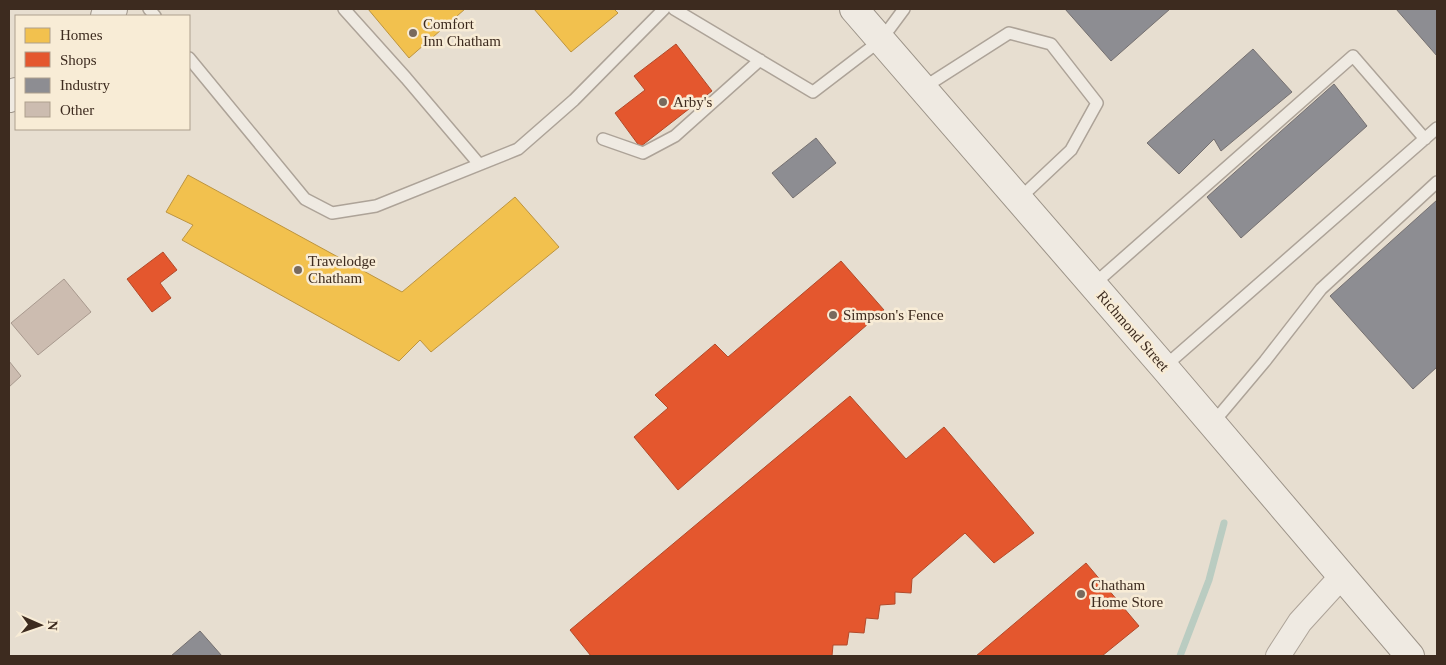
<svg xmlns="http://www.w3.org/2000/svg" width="1446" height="665" viewBox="0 0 1446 665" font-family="Georgia,serif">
<rect width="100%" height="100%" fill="#e7ded0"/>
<!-- homes -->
<path fill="#f2c14e" stroke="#bc9440" d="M368 9H465L409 58Z
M534 9H614L618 13 571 52Z
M188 175 402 292 515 197 559 247 431 352 420 340 399 361 182 240 193 225 166 212Z"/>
<!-- shops -->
<path fill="#e4572e" stroke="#b24a2a" d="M676 44 712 91 640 147 615 113 645 90 634 76Z
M163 252 177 270 160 283 171 298 152 312 127 279Z
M841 261 884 310 678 490 634 437 668 408 655 395 715 344 728 357Z
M850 396 906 459 944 427 1034 533 994 563 965 533 912 579 911 593 895 592V604L880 605 878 619 866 618 864 633 849 632 847 645H833L832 656H591L570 630Z
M1086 563 1139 626 1102 656H976Z"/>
<!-- industry -->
<path fill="#8d8d92" stroke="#757070" d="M1065 9H1170L1111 61Z
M1396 9H1437V56Z
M1253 49 1292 92 1221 151 1214 139 1179 174 1147 143Z
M1334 84 1367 126 1241 238 1207 197Z
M816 138 836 163 793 198 772 173Z
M1437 200V367L1413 389 1330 296Z
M200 631 222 656H171Z"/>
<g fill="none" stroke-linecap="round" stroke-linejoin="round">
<!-- stream -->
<path stroke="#baccc1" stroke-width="7" d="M1180 656 1209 580 1224 523"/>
</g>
<!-- building -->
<path fill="#ccbcb0" stroke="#a8998e" d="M64 279 91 312 38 355 11 323Z
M9 361 21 376 9 387Z"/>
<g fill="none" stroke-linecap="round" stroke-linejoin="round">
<defs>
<path id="service" d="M149 9 155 16
M344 9 406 78 479 164
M674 9 813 92 881 40 904 9
M189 58 305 199 332 213 376 206 518 149 574 100 664 9
M923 88 1009 33 1051 44 1097 103 1071 150 1019 199
M603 139 643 153 675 136 760 60
M1093 285 1353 56 1425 139
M1164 367 1437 128
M1212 424 1265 361 1321 289 1437 182"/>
<path id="minor" d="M1278 656 1300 622 1341 577"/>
<path id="secondary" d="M854 9 1164 367 1410 656
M105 16 113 9
M9 98 16 92"/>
</defs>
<!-- service casing -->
<use href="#service" stroke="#ada398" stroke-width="14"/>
<!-- minor casing -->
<use href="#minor" stroke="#ada398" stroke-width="26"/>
<!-- secondary casing -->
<use href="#secondary" stroke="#9c9388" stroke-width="30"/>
<!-- service -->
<use href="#service" stroke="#efeae2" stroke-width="11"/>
<!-- minor -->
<use href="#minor" stroke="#efeae2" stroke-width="24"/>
<!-- secondary -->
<use href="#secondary" stroke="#efeae2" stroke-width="28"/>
</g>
<!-- markers -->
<g fill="#786a5d" stroke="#f8ecd6" stroke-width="2">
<circle cx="413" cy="33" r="5"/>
<circle cx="663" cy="102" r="5"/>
<circle cx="298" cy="270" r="5"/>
<circle cx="833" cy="315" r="5"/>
<circle cx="1081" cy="594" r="5"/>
</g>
<g text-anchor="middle" stroke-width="5" stroke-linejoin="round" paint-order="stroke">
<!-- poi labels -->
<g font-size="15" fill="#3d2b1f" stroke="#f8ecd6" text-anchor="start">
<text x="423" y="29">Comfort<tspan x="423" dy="17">Inn Chatham</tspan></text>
<text x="673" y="107">Arby's</text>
<text x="308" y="266">Travelodge<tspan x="308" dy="17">Chatham</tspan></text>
<text x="843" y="320">Simpson's Fence</text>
<text x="1091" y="590">Chatham<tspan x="1091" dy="17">Home Store</tspan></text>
</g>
<!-- street labels -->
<g font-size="15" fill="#3d2b1f" stroke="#f8ecd6">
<text transform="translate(1133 331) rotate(49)" y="5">Richmond Street</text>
</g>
</g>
<!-- border -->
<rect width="1446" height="665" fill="none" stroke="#3d2b1f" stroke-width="20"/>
<!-- legend -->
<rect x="15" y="15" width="175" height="115" fill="#f8ecd6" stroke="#ad9f8d"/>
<rect x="25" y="28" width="25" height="15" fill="#f2c14e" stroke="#ad9f8d"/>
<text x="60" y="40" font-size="15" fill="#3d2b1f">Homes</text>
<rect x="25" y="52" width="25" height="15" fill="#e4572e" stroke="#ad9f8d"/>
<text x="60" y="65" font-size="15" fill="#3d2b1f">Shops</text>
<rect x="25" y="78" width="25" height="15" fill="#8d8d92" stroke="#ad9f8d"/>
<text x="60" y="90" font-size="15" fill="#3d2b1f">Industry</text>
<rect x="25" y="102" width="25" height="15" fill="#ccbcb0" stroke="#ad9f8d"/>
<text x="60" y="115" font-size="15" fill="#3d2b1f">Other</text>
<!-- north arrow -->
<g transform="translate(40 625) rotate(92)" stroke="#f8ecd6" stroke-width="4" paint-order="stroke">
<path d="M0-4L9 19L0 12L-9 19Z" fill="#3d2b1f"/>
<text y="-8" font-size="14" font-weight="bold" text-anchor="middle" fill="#3d2b1f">N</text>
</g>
</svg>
